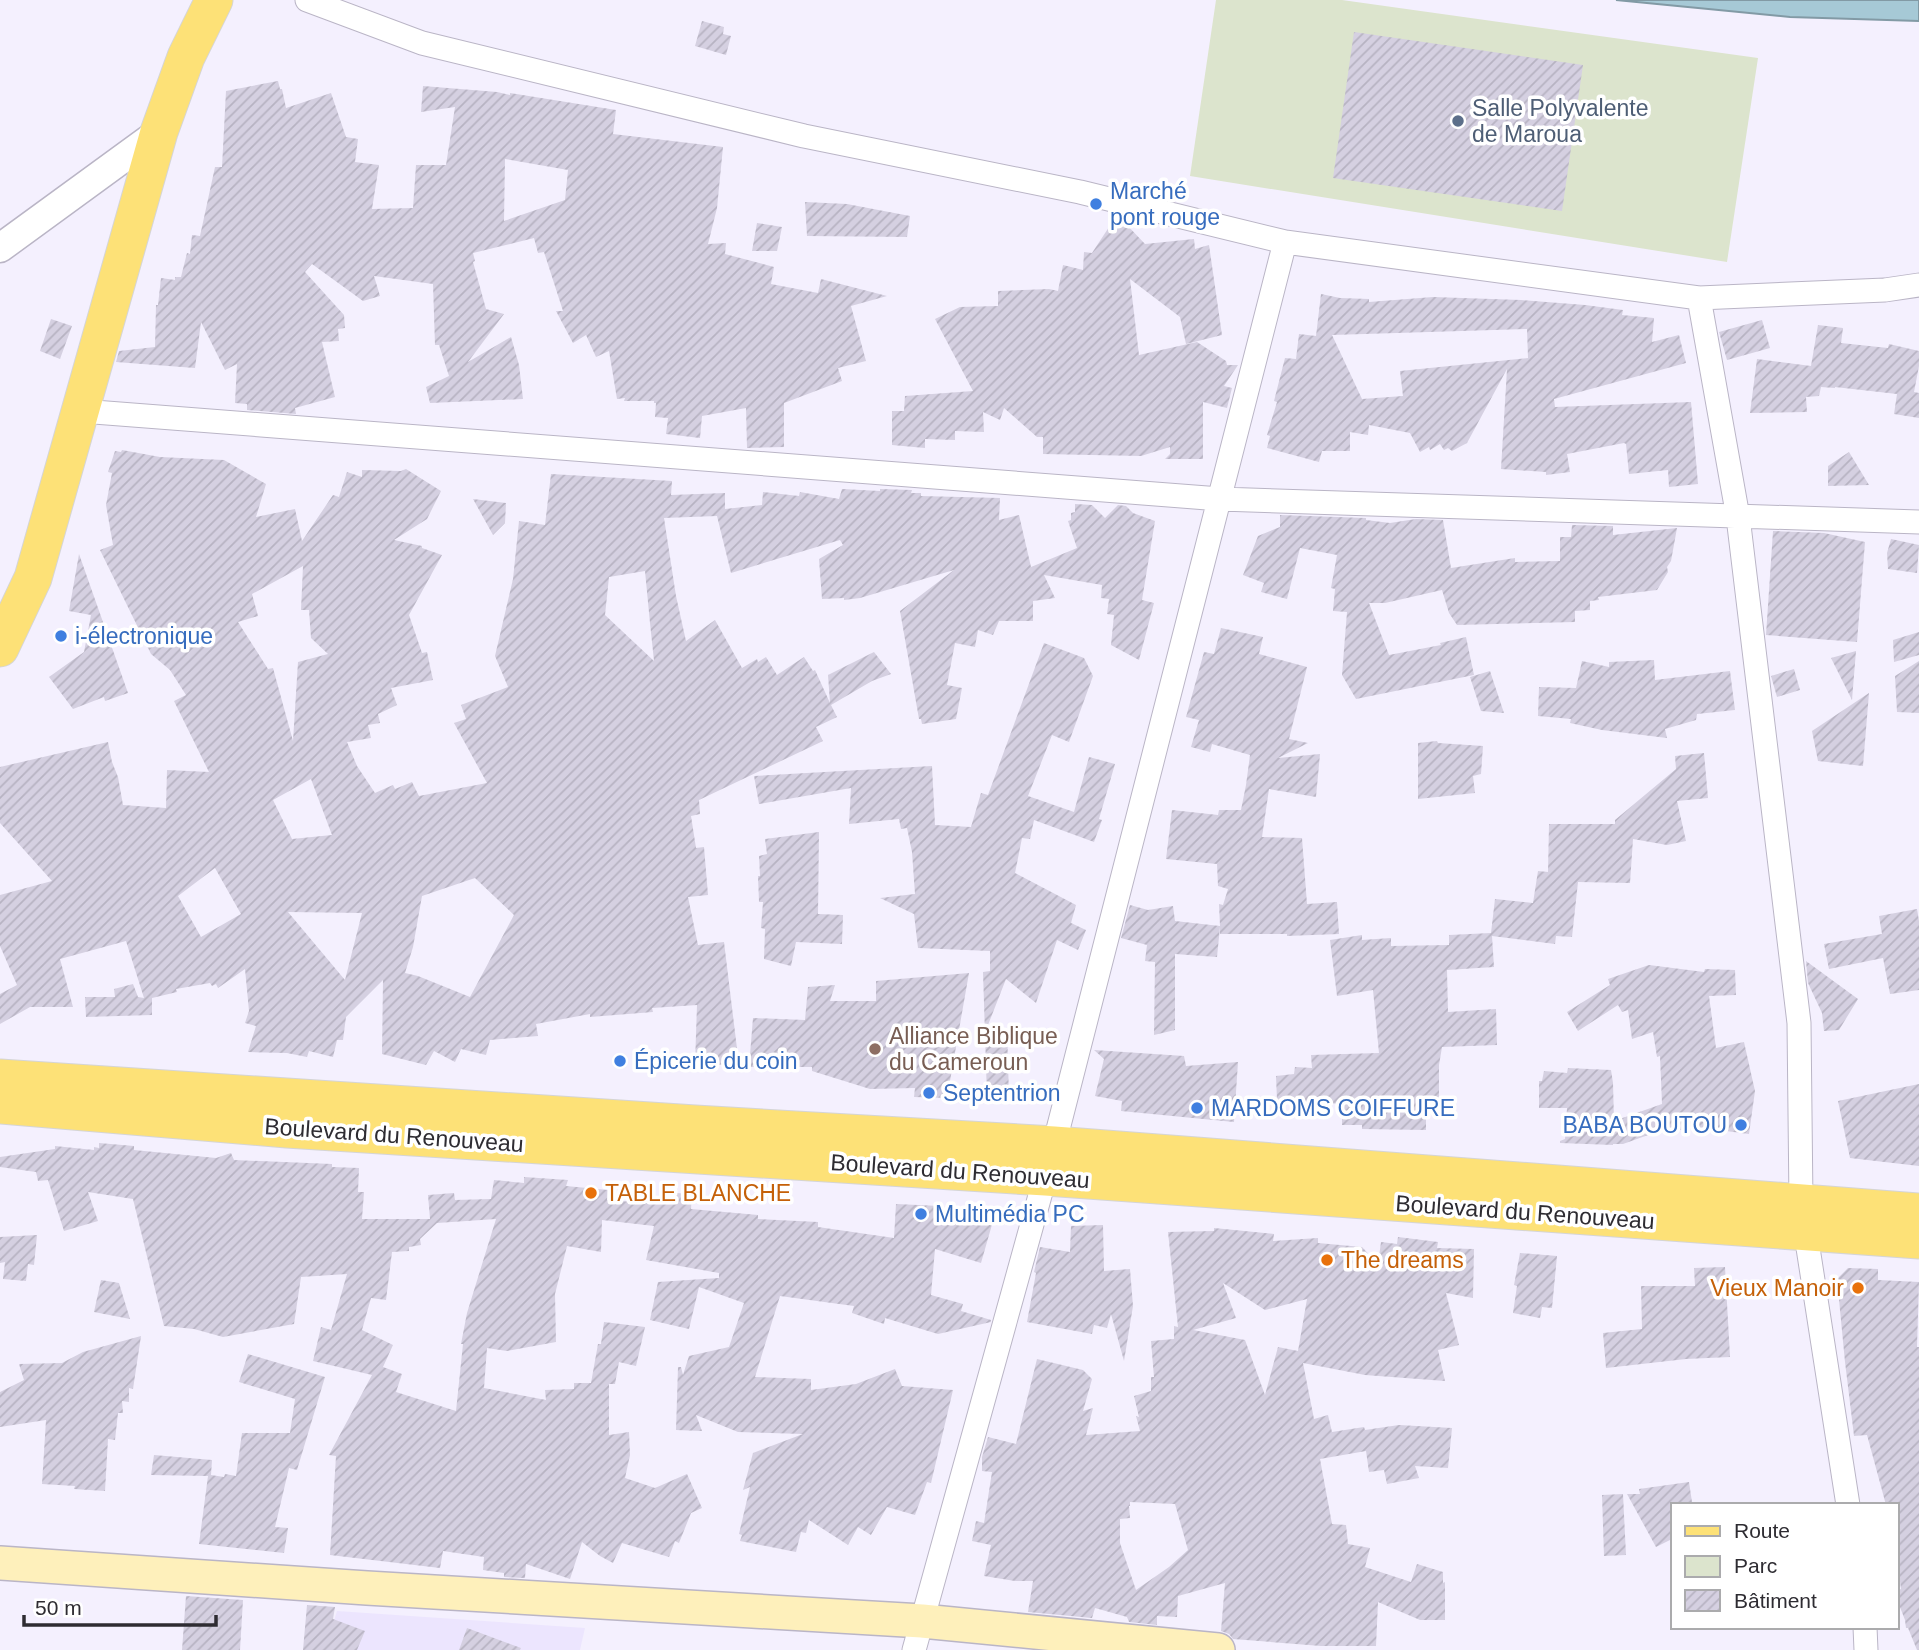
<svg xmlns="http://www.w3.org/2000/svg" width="1919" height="1650" viewBox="0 0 1919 1650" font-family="Helvetica,sans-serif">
<defs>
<pattern id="building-hatch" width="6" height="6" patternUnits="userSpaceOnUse" patternTransform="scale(1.75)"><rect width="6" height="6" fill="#d5d0e1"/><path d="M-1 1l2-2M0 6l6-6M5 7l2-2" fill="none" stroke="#b7b3c2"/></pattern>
</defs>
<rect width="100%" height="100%" fill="#f4f0fe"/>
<!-- built -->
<path fill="#ece5fe" d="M337 1611 585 1628 580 1650H325Z"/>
<!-- green -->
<path fill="#dce4cd" d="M1216 0H1342L1758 58 1727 262 1190 176Z"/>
<!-- water -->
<path fill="#a6c9d6" stroke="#829aa5" stroke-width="2" d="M1616 0H1919V21L1790 17Z"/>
<!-- building -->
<path fill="url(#building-hatch)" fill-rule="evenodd" d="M702 21 724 27 723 34 731 36 726 55 695 46Z
M1354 32 1583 65 1562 211 1333 178Z
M278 81 280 89H282L286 108 331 93 346 137 358 139 355 162 379 165 372 209 413 208 416 165H446L455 107 421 112 423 86 497 92 510 95V93L616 110 613 134 723 147 717 208 708 244 726 243 725 254 774 267 771 284 818 293 821 279 887 296 851 306 866 361 838 368 842 381 784 403V447L747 448 746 408 702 416 700 438 666 434 668 418 655 417 656 403H654V401H624L625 398 617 399 609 351 596 357 586 335 573 343 556 311H563L544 252 538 253 534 238 473 253 475 261 473 262 486 309 504 314 468 362 511 337 519 365 523 399 430 403 426 387 449 376 439 345H435L433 284 374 276 380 296 363 301 312 264 305 272 344 315 345 328 338 329 339 341 322 342 335 397 295 408 296 414 247 410V404L235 403 237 364 225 370 201 322 195 368 116 362 119 351 155 347 156 305H158L161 278 175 280V277H181L187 253 190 254 192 235 200 236 215 167H222L226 91ZM505 159 568 170 565 200 504 221Z
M805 202 847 204 910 216 907 237 807 236Z
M1113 221 1126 224 1145 244 1194 239 1195 249 1209 245 1222 335 1186 344 1180 317 1130 279 1139 355 1197 342 1226 361 1227 365H1238L1224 386 1232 388 1227 408 1203 402V459H1165L1170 454V447L1141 456 1043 454V437H1037L1004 408 1000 420 983 412 984 432 955 431V440L925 439V448L892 445V411H904L905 396 973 391 935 319 960 307 998 306V291L1049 289 1058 291 1063 265 1083 270 1084 252 1092 253Z
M757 223 782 227 777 251H752Z
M1321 294 1340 298 1369 299V302L1433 297 1521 300 1585 305 1623 310 1622 315 1654 318 1652 342 1679 335 1686 363 1554 399 1555 407 1691 402 1698 484 1669 487 1668 470 1629 474 1626 444 1624 443 1567 454 1570 472 1546 475V472L1501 469 1507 369 1467 443 1452 451 1448 448 1444 450 1440 444 1430 450 1429 447 1420 452 1410 433 1369 425 1368 435 1350 432V451H1322L1319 462 1267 448 1270 436 1267 435 1277 402 1274 401 1285 358 1296 359 1299 334 1316 336ZM1527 329 1528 358 1400 371 1403 396 1362 399 1332 335Z
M51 319 72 326 60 359 40 351Z
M1762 320 1770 348 1727 360 1719 332Z
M1818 325 1843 328 1841 343 1888 348 1889 344 1919 351V366L1914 392 1919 393V418L1894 414 1897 394 1835 387V388L1821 387 1819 396 1806 397 1807 412 1750 413 1757 359 1811 366Z
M122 450 160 457 224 460 266 484 256 517 295 509 302 541 333 495 339 497 347 472 362 477V470L401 471 406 469 441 491 427 519 394 540 422 546V548L442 555 409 615 422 653 427 652 433 680 391 688 397 705 378 714 380 723 368 725 371 738 347 742 357 766 375 793 393 785 395 789 412 782 419 796 487 783 454 723 466 719 461 705 508 687 495 656 513 579 519 521 545 525 551 474 672 481 671 495 725 493V509L762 505 763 492 799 496 800 492 839 499 842 489 880 491V489L912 490 911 493H921V496L1000 498 999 520 1019 515 1031 567 1077 548 1068 521 1071 520V513L1075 512V504L1092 505 1105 518 1118 505 1126 506 1133 513 1155 521 1142 600 1154 603 1139 660 1111 645 1114 615 1107 614 1109 599 1101 598 1102 585 1044 575 1055 598 1033 601V621H999L993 635 978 630 975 647 955 643 947 685 962 688 956 719 922 724 921 719H919L900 611 954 570 860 598 844 600V598L822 599 819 559 843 545 840 540 731 573 717 516 664 518 676 596 686 641 715 620 742 668 757 659 758 662 766 657 777 675 804 657 813 671 815 670 830 703 828 675 874 652 891 674 872 681 831 705 837 717 816 727 823 741 699 800 700 814 691 816 696 848 704 847 708 895 688 897 698 945 724 942 739 1065 695 1064 697 1005 652 1008 653 1012 590 1017V1014L536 1024 538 1036 490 1040 486 1055 461 1049 455 1062 434 1051 426 1065 382 1054 383 980 346 1017 343 1040H337L333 1057 309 1051 307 1057 287 1053 248 1052 256 1026 245 1023 249 1011 245 969 218 988 216 984 212 986 210 983 176 989 177 992 152 998V1015L86 1017 85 997H115L114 989 133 984 138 997 144 998 126 941 60 959 73 1007H30L0 1024V994L17 985 0 946V895L52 881 0 823V767L108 742 112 762 118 777 123 805 166 808 167 770 209 772 174 701 186 695 170 670 151 654 100 550 113 545 106 505 112 473 108 472 115 451 121 452ZM303 566 301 610H309L311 638 328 654 298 662 293 741 273 668 268 669 238 622 258 616 252 594ZM645 571 650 623 654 661 605 615 609 577ZM311 779 332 835 292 839 273 800ZM215 868 241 914 201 937 178 896ZM475 878 514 915 470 997 418 976 405 973 413 947 422 896ZM288 912 362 913 345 980Z
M1849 452 1869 485 1828 486V466Z
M473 499 506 503 505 523 493 535Z
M1280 515 1366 518V520L1390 523 1416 519 1443 520 1451 568 1515 558V562L1560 561V537H1571L1572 525 1613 526V535L1677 528 1671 561 1667 567 1668 572 1657 590 1598 597 1599 600 1590 601V610L1575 611V622L1457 625 1449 613 1442 590 1385 603H1369L1389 655 1441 645 1440 643 1466 637 1474 675 1356 699 1342 675 1347 612 1333 611 1335 589 1331 588 1337 555 1300 548 1287 599 1261 592 1264 583 1243 575 1258 536 1280 527Z
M1773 531 1824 533 1865 542 1857 642 1766 635Z
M1891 539 1919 545 1917 573 1888 569 1887 553Z
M79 554 128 693 105 701 104 697 73 709 49 677 84 652 91 615 69 611Z
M1221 628 1263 637 1259 654 1307 667 1289 739 1308 743 1278 758 1320 754 1316 797 1269 789 1262 837 1302 838 1307 904 1337 902 1339 934 1287 936V934H1220V927L1217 957 1175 954V1030L1154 1035 1155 962 1145 961 1147 945 1121 938 1130 905 1148 910 1173 906 1175 921 1220 926 1219 904 1223 905 1228 889 1218 886 1217 864 1166 859 1172 810 1218 815 1219 810H1241L1246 785 1250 755 1212 744 1210 752 1191 747 1199 720 1186 717 1204 652 1214 654Z
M1919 632V655L1894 662 1893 640Z
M1044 643 1084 658 1093 676 1069 742 1052 735 1028 796 1074 812 1089 757 1115 764 1099 819 1102 820 1094 842 1034 820 1030 839 1022 838 1015 873 1076 905 1071 923 1086 930 1078 950 1057 940 1036 1003 1006 979 988 1025 1007 1029 1009 1096 987 1097 983 972 990 971V951L918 948 914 914 880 898 915 894 912 852 907 828 901 829 899 819 849 824 851 788 759 804 754 776 932 766 935 825 971 827 981 793 988 795Z
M1856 651 1852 700 1831 658Z
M1654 660 1655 680 1730 671 1735 710 1697 714 1696 720 1665 729 1667 738 1602 730 1570 723 1571 719 1538 716 1539 687 1576 688 1582 661 1609 667V662Z
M1919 661V713L1897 712 1895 676Z
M1794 669 1800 690 1777 697 1771 676Z
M1490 671 1504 713 1481 711 1470 677Z
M1869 693 1863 766 1818 761 1812 731Z
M1437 741 1438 743 1483 746 1481 774 1473 776 1475 793 1418 799V743Z
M1704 753 1708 798 1677 801 1686 841 1667 845 1633 839 1630 883 1578 882 1572 937 1556 936 1555 944 1492 936 1494 967 1447 970 1448 1012 1496 1009 1497 1045 1442 1047 1439 1065V1106H1426V1130L1362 1129V1125H1342V1104L1277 1100 1276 1076 1294 1074 1295 1067 1312 1068 1311 1055 1379 1053 1373 990 1337 996 1330 940 1362 935V940L1391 938V946L1449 945V935L1491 933 1495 899 1533 903 1538 871 1548 872 1549 824H1615V820L1676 769 1675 756Z
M819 832 818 914 843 915 842 944 796 942 791 966 764 959 765 929 761 928 763 902H759L758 876H760L759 856 767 854 765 839Z
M1917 909 1919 921V990L1890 994 1883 958 1829 969 1824 944 1882 934 1879 916Z
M1806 961 1858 999 1839 1030 1824 1031 1822 1013 1808 983Z
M1649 965 1704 972 1705 969 1735 970 1736 995 1709 996 1716 1048 1744 1042 1755 1091 1749 1134 1687 1126V1130H1662L1623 1144H1613V1145L1560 1143V1141L1565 1139 1567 1108H1539V1081H1542L1544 1071 1567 1073 1568 1068 1611 1070 1613 1083 1614 1121 1662 1104 1660 1056 1657 1057 1653 1032 1632 1039 1628 1010 1622 1012 1618 1005 1578 1031 1567 1012 1610 985 1608 979Z
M969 973 947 1098 914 1097 915 1088 870 1089 812 1071V1067H749L753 1018 805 1020 808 987 835 985 830 1001H876V981Z
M1094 1050 1184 1056 1186 1066 1238 1062 1234 1122 1121 1111 1122 1101 1095 1096 1104 1059Z
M1919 1084V1166L1850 1158 1838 1101Z
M99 1143 134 1146V1150L216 1158 231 1153 234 1160 332 1164V1167L359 1168 358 1192H364L362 1219H430L428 1195 454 1193 455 1200 491 1199 494 1180 524 1183V1177L568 1180 566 1186 608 1190 607 1200 660 1204 661 1192 692 1194 691 1209 758 1215V1219L818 1222V1227L894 1238 896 1204 940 1206V1209L960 1211 993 1221 981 1263 935 1249 931 1295 963 1304 961 1311 991 1320V1322L938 1334 885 1318 884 1324 852 1313 854 1306 780 1296 755 1377 811 1379V1390L856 1384 895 1369 902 1386 953 1390 931 1483 927 1482 915 1515 887 1507 871 1535 858 1527 848 1545 809 1520 806 1533 801 1532 796 1552 740 1541 742 1535 739 1534 750 1487 743 1490 753 1453 803 1434 738 1432 696 1415 702 1431 676 1430 678 1367H681L683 1375 689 1356 729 1347 744 1303 699 1287 689 1329 650 1320 658 1282 719 1278V1273L646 1260 654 1226 602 1220 601 1252 567 1246 555 1294 556 1342 507 1351 487 1348 484 1388 546 1400 545 1390 574 1389V1383H591L598 1344H601L604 1322 645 1327 636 1366 619 1362 615 1384H609V1435L629 1432 630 1455 625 1478 655 1488 687 1474 702 1508 691 1513 679 1543 675 1541 669 1557 622 1543 613 1563 600 1556 582 1542 570 1579 526 1564 525 1578 504 1577V1573L483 1570 484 1557 443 1551 440 1568 330 1555 336 1456 329 1455 372 1375 313 1361 321 1327 331 1330 347 1274 301 1277 294 1324 223 1337 194 1329 164 1326 133 1199 88 1192 98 1221 64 1231 48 1180 38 1181 36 1172 0 1167V1157L55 1149V1146L94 1150V1147L99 1148ZM496 1219 467 1313 461 1344H463L456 1411 396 1392 402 1374 383 1367 393 1345 362 1330 371 1298 386 1300 392 1252 409 1251V1247L421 1245 420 1239 437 1223Z
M1103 1225 1104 1271 1130 1269 1133 1306 1124 1361 1111 1314 1107 1328 1094 1325 1092 1334 1027 1322 1036 1273 1034 1272 1040 1247 1070 1252 1071 1226Z
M1214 1228 1274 1234 1273 1241 1318 1238V1243L1362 1247 1378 1264 1381 1242 1397 1244 1398 1237 1438 1242 1437 1248 1474 1249 1473 1298 1446 1293 1459 1345 1438 1350 1445 1381 1365 1375 1303 1363 1314 1419 1328 1415 1332 1432 1364 1427 1365 1430 1399 1425 1452 1428 1448 1468 1415 1466 1419 1478 1387 1484 1384 1470 1369 1472 1366 1451 1320 1459 1332 1524 1346 1525 1348 1544 1370 1548 1365 1567 1411 1582 1417 1564 1443 1572V1583L1445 1582V1620H1420L1378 1602 1376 1646H1321L1233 1639 1229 1634 1221 1631 1225 1583 1178 1596 1177 1617 1157 1616V1625L1129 1622 1127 1617 1095 1608 1092 1618 1028 1612 1033 1581H1015L984 1576 991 1545 972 1541 976 1521 984 1523 992 1472 982 1471V1457L988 1437 1016 1444 1037 1359 1083 1370 1092 1379 1083 1411 1093 1408 1086 1435 1140 1431 1136 1416 1139 1417 1134 1396 1151 1391V1377H1154L1151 1341 1174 1339V1326L1178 1327 1168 1232 1214 1231ZM1223 1283 1265 1310 1307 1299 1298 1351 1278 1347 1265 1395 1245 1340 1193 1330 1236 1318ZM1130 1502 1175 1504 1188 1550 1169 1567 1136 1590 1120 1543V1519L1130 1518 1129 1506H1130Z
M37 1235 34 1265 28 1264 26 1281 3 1279 5 1262 0 1263V1237Z
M1520 1253 1557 1256 1552 1308 1542 1307 1540 1318 1513 1313 1517 1286 1514 1285Z
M1725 1267 1730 1357 1686 1359 1606 1368 1603 1333 1642 1329 1641 1286H1695L1694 1268Z
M1848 1268 1878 1269V1280L1919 1282 1917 1347H1919V1650H1917L1908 1628H1906L1905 1620 1896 1597V1591L1901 1589 1896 1552V1505H1886L1867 1435 1854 1436 1845 1362 1837 1279Z
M101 1280 119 1283 130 1319 94 1312Z
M141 1336 133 1389 129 1388V1402L122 1401 123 1413H118L115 1440 108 1439 105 1491 74 1489 75 1486 42 1484 46 1420 0 1427V1392L24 1380 19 1364 62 1363 83 1352Z
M248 1354 325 1377 297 1470 289 1468 275 1527 288 1528 284 1553 199 1544 208 1476 151 1475 154 1455 212 1460 211 1475 224 1477 225 1474 236 1476 242 1433H290L295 1399 239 1382Z
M1689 1482 1692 1502 1672 1505V1539L1656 1547 1627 1494H1640L1639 1489Z
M1623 1494 1626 1555 1604 1556 1602 1495Z
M186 1596 243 1600 240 1650H182Z
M307 1605 335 1607 333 1619 365 1631 357 1650H303Z
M467 1628 521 1648 520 1650H459Z"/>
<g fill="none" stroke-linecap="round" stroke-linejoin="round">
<defs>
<path id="minor" d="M307 0 422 43 804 136 1080 192 1285 242 1699 298 1885 290 1919 285
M1699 298 1738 517 1799 1023 1801 1203 1848 1505
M81 411 1220 499 1919 522
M1865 1627 1866 1650
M914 1650 1054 1145 1285 242"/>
<path id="tertiary" d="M0 248 159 132"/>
<path id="secondary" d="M0 1563 367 1588 922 1621 1218 1650"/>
<path id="primary" d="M0 648 33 578 159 132 186 57 214 0
M0 1078 695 1124 1054 1145 1919 1212
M0 1105 287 1129 1046 1177 1919 1240"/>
</defs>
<!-- minor casing -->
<use href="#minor" stroke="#bab5c6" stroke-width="25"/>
<!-- tertiary casing -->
<use href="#tertiary" stroke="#bab5c6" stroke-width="31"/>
<!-- secondary casing -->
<use href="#secondary" stroke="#bab5c6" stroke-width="36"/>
<!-- primary casing -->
<use href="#primary" stroke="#d5d5d6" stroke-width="39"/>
<!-- minor -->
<use href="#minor" stroke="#fff" stroke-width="23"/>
<!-- tertiary -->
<use href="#tertiary" stroke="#fff" stroke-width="28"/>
<!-- secondary -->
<use href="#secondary" stroke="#fef0bb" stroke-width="33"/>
<!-- primary -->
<use href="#primary" stroke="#fde177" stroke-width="37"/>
</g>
<!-- markers -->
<circle fill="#5c6f8a" stroke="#fff" stroke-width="2.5" cx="1458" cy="121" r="7"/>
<g fill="#3f7fe0" stroke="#fff" stroke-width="2.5">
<circle cx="1096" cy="204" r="7"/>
<circle cx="61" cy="636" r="7"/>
<circle cx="620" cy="1061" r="7"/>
<circle cx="929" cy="1093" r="7"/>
<circle cx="1197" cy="1108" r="7"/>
<circle cx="1741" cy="1125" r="7"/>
<circle cx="921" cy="1214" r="7"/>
</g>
<circle fill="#8d6e63" stroke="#fff" stroke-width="2.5" cx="875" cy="1049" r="7"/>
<g fill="#e8710a" stroke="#fff" stroke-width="2.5">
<circle cx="591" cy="1193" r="7"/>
<circle cx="1327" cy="1260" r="7"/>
<circle cx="1858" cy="1288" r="7"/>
</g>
<g text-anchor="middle" stroke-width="7" stroke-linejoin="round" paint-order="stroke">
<!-- service labels -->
<g font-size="23" fill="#4e5e75" stroke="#fff" text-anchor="start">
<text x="1472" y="116">Salle Polyvalente<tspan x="1472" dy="26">de Maroua</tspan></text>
</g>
<!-- shop labels -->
<g font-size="23" fill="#366cbe" stroke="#fff" text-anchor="start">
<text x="1110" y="199">Marché<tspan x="1110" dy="26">pont rouge</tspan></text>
<text x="75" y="644">i-électronique</text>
<text x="634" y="1069">Épicerie du coin</text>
<text x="943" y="1101">Septentrion</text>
<text x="1211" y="1116">MARDOMS COIFFURE</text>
<text x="1727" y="1133" text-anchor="end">BABA BOUTOU</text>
<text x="935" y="1222">Multimédia PC</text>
</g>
<!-- education labels -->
<g font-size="23" fill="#785e54" stroke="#fff" text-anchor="start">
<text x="889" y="1044">Alliance Biblique<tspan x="889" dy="26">du Cameroun</tspan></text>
</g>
<!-- street labels -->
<g font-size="23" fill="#2e2c32" stroke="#fff">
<text transform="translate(394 1135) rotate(4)" y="8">Boulevard du Renouveau</text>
<text transform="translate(960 1171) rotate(4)" y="8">Boulevard du Renouveau</text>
<text transform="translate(1525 1212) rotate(4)" y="8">Boulevard du Renouveau</text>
</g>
<!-- food labels -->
<g font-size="23" fill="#c56008" stroke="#fff" text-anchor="start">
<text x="605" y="1201">TABLE BLANCHE</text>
<text x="1341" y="1268">The dreams</text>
<text x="1844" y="1296" text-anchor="end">Vieux Manoir</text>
</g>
</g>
<!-- legend -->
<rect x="1671" y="1503" width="228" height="126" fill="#ffffff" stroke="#ababad" stroke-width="2"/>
<rect x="1685" y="1526" width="35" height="10" fill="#fde177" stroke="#ababad" stroke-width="2"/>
<text x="1734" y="1538" font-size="21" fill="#2e2c32">Route</text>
<rect x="1685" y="1556" width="35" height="21" fill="#dce4cd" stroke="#ababad" stroke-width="2"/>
<text x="1734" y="1573" font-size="21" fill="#2e2c32">Parc</text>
<rect x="1685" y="1590" width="35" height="21" fill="url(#building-hatch)" stroke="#ababad" stroke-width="2"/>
<text x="1734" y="1608" font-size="21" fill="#2e2c32">Bâtiment</text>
<!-- scale -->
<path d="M24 1615v10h192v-10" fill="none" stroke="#2e2c32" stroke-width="3.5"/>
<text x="35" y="1615" font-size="21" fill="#2e2c32" stroke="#ffffff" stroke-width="5" paint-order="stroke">50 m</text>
</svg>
